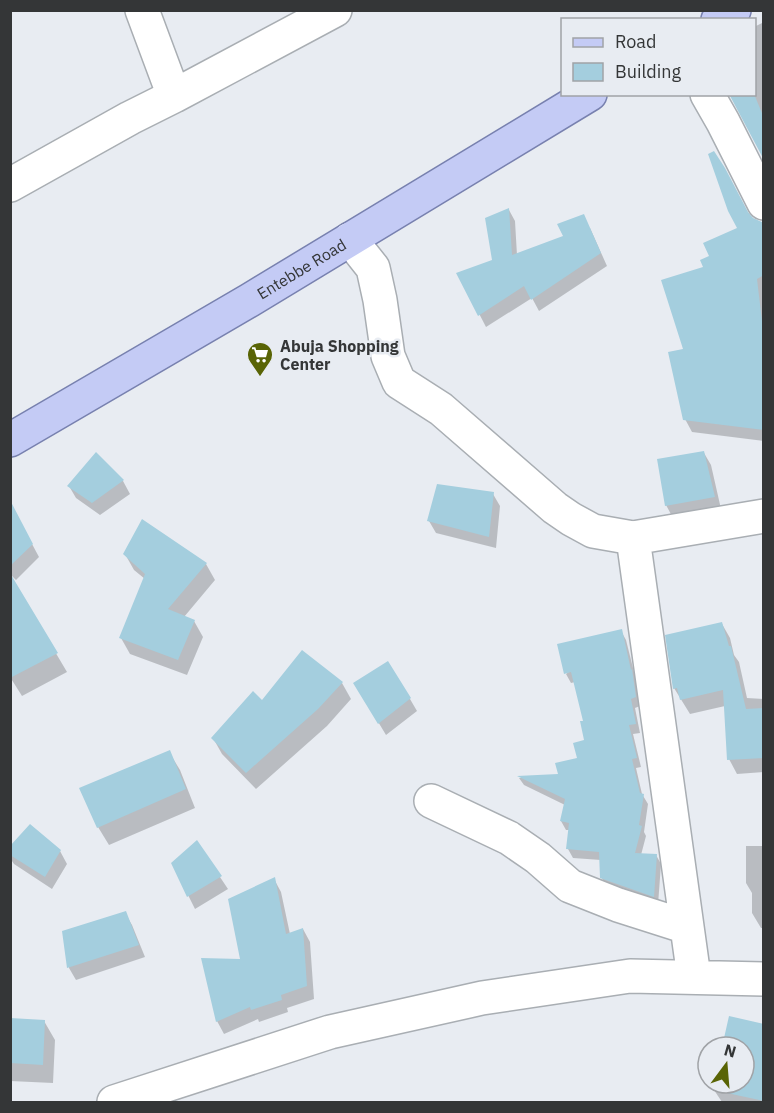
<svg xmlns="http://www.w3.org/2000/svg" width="774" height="1113" viewBox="0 0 774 1113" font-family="'IBM Plex Sans',sans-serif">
<rect width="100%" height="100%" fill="#e8ecf2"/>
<!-- shadow -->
<path fill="#0003" d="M764 22V157L730 94H754V27Z
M509 210 515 221 517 255 590 228 607 266 539 311 532 298 486 327 458 273 493 261Z
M748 214 764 236V289L762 290 764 301V441L692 432 685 419V350L705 268 711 256 739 228Z
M704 453 711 465 721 509 673 518 666 505Z
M96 454 123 481 130 494 100 515 76 498 69 486Z
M493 494 500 506 496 548 436 533 429 521Z
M10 503 39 557 16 580 10 574Z
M125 554 206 564 215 580 184 617 194 621 203 637 187 675 130 654 121 638 145 579 134 570Z
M18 589 67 672 22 696 10 677Z
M722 624 730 638 734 655 739 662 747 698 764 699V772L737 774 729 759 725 706 690 714 674 688Z
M621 631 626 640 635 676 637 680 640 706 635 708 640 733 633 734 641 767 636 768 642 794 648 804 644 832 646 836 641 855H656L661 864 658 905 607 886 601 877V860L573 858 568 849 570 830H566L561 821 565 805 524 785 519 778 559 776 578 760 585 741V722L575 682 571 683 566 674Z
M302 652 342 683 351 699 327 726 256 789 222 754 213 738 262 703Z
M362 695 410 699 417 711 386 735Z
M169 752 180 770 195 808 109 845 98 827Z
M746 846H764V928H761L752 913V893L746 883Z
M10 848 60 851 67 864 52 889 14 864 10 858Z
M172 863 220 877 228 889 195 909Z
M274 879 281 892 290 934 303 929 310 942 314 999 287 1008 288 1012 259 1022 258 1019 224 1034 217 1021Z
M125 913 132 925 145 957 76 980 69 968 64 932Z
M10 1019 44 1021 55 1040 53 1083 10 1081Z
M764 1025V1102H722L714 1090 716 1083H744V1047H724Z"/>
<!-- building -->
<path fill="#a4cede" d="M729 94H754L764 118V160Z
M714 151 725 168 748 212 753 218 764 223V275L757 279 764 338V430L683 420 668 352 683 349 661 280 703 267 700 260 709 256 703 243 737 228 728 211 708 154Z
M509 208 512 255 563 236 557 224 584 214 601 253 531 300 524 286 478 316 456 273 492 260 485 218Z
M704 451 715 497 665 506 657 459Z
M96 452 124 480 92 503 67 486Z
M437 484 494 492 489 537 427 521Z
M10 500 33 544 10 566Z
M142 519 207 563 168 609 195 620 178 660 119 638 145 574 123 554Z
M10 573 58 653 10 678Z
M722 622 729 646H731L746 709 764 708V758L727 760 723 690 680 700 677 688 673 689 665 635Z
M622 629 631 670 632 669 636 697 631 699 636 724 629 725 637 758 632 759 640 793 644 794 639 825 642 826 635 853 657 854 654 897 600 878 599 852 566 849 569 823 560 821 565 799 517 776 558 774 555 763 577 758 573 743 584 740 580 721H583L571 672 564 674 557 644Z
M302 650 343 682 318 709 246 773 211 738 253 691 262 700Z
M388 661 411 698 378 724 353 683Z
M170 750 186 789 97 828 79 788Z
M30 824 61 850 45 877 10 855V846Z
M197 840 222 876 187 897 171 863Z
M275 877 286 934 303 928 307 986 281 995 282 1000 251 1010 250 1007 216 1022 201 958 240 959 228 899Z
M126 911 139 945 67 968 62 931Z
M729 1016 764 1024V1101L713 1090 714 1083H744V1047H722Z
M10 1018 45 1020 43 1065 10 1063Z"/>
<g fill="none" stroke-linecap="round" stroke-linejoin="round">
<defs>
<path id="minor" d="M142 10 174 96
M707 94 723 122 764 203
M10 185 130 118 174 96 335 10
M350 239 373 268 380 300 388 356 399 382 441 409 555 508 571 519 593 531 633 538 764 516
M633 538 694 977
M431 801 509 838 538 858 570 886 618 905 687 927
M114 1102 330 1032 482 998 630 976 764 979"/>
<g id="major">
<path d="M718 20 734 10"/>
<path id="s1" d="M10 440 250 300 590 94"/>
</g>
</defs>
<!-- minor casing -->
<use href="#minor" stroke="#a9aeb3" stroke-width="36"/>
<!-- major casing -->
<use href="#major" stroke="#7881af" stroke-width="36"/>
<!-- minor -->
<use href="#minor" stroke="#fff" stroke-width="33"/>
<!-- major -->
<use href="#major" stroke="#c4cbf5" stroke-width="33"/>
</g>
<!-- icons -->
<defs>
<symbol id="supermarket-pin" viewBox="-11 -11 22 30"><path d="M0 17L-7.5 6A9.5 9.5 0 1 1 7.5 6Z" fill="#596405" stroke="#e8ecf2"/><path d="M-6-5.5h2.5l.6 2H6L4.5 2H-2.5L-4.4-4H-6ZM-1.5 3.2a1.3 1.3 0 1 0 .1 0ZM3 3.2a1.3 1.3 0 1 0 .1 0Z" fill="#fff"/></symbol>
</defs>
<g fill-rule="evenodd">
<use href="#supermarket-pin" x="245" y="340" width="30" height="40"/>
</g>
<g text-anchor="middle" stroke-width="5" stroke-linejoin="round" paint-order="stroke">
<!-- street labels -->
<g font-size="16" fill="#343637" stroke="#e8ecf2">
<text dy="6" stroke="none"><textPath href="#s1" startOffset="338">Entebbe Road</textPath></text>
</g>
<!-- poi labels -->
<g font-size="16" font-weight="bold" fill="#343637" stroke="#e8ecf2" text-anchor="start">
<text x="280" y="352">Abuja Shopping<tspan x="280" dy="18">Center</tspan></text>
</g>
</g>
<!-- border -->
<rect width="774" height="1113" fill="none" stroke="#343637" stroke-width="24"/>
<!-- legend -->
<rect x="561" y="18" width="195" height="78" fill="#e8ecf2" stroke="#a0a3a7" stroke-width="1.5"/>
<rect x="573" y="38" width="30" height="9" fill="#c4cbf5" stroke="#a0a3a7" stroke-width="1.5"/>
<text x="615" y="48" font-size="18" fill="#343637">Road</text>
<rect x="573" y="63" width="30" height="18" fill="#a4cede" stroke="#a0a3a7" stroke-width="1.5"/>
<text x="615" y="78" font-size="18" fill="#343637">Building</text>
<!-- north arrow -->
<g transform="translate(726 1065) rotate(16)"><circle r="28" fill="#e8ecf2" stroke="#a0a3a7" stroke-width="1.5"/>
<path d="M0-4.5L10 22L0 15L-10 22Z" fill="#596405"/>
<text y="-9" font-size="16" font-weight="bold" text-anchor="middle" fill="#343637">N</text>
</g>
</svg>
